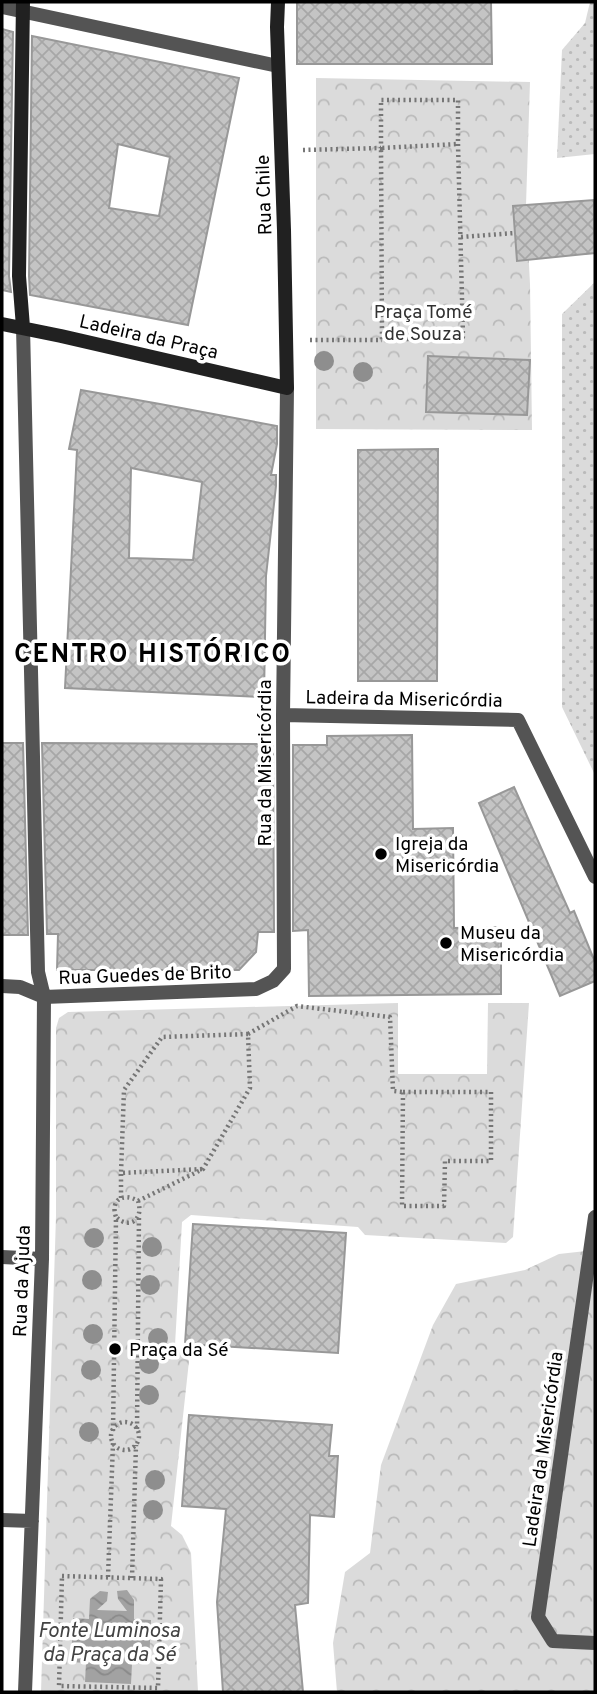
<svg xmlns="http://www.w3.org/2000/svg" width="597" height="1694" viewBox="0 0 597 1694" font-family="Overpass,sans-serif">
<defs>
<pattern id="grass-dots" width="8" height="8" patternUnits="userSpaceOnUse" patternTransform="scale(1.75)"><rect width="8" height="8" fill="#dbdbdb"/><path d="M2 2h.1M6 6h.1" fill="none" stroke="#bababa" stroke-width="1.8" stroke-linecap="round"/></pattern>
<pattern id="forest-crowns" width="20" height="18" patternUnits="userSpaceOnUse" patternTransform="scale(1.75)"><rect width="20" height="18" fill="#dbdbdb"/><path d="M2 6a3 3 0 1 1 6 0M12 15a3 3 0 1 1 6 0" fill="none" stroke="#bababa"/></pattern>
<pattern id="water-waves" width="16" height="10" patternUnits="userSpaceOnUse" patternTransform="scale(1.75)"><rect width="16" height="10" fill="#a2a2a2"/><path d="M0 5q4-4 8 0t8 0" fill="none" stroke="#8a8a8a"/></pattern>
<pattern id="building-cross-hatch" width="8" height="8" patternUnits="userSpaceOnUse" patternTransform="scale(1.75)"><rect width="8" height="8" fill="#c4c4c4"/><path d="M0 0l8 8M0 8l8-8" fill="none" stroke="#a7a7a7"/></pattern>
</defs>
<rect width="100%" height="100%" fill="#fff"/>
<!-- grass -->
<path fill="url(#grass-dots)" d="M590 2H595V154L557 158 562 50 585 23Z
M594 283H595V775L562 707V314Z"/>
<!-- forest -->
<path fill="url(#forest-crowns)" d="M316 78 530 82 526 205 530 284 532 430 316 429Z
M398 1003V1074H487L488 1003H529L513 1237 506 1243 365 1235 358 1227 191 1215 182 1222 175 1345 180 1352 186 1355 189 1361 171 1526 182 1535 191 1553 198 1692H41L56 1216V1028L59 1018 68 1012Z
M595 1250V1692H337L333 1643 345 1572 370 1553 381 1465 433 1325 456 1284 525 1270 559 1254Z"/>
<!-- water -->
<path fill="url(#water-waves)" d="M127 1590 134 1600V1619L151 1620 149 1664H132L131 1684 85 1682 86 1663 71 1662 73 1618 89 1619 90 1599 100 1591 108 1592 107 1601 97 1610 127 1611 118 1599 117 1591Z"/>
<!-- building -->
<path fill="url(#building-cross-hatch)" stroke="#989898" stroke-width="2" fill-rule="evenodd" d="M297 2H491L492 64H297Z
M2 29 13 32 9 276 11 292 2 290Z
M32 36 239 78 188 325 30 295 29 276ZM118 144 170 157 159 216 109 208Z
M594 200 595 253 517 261 513 206Z
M428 356 530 360 527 415 426 412Z
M81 390 160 404 277 426V444L271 475H276V486L266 576 264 697 65 688 77 450 69 449ZM131 468 202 482 193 560 129 558Z
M438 449 437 681H358V450Z
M412 735 413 829 453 828 454 928 501 927V994L309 996 308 930 293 931V745H327V736Z
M2 743H23L28 935H2Z
M42 743 273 744 274 932H258L256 952 239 970H57L58 934H47Z
M514 787 570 913 574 911 595 962V981L560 996 479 803Z
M193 1224 346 1233 338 1353 185 1344Z
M189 1415 332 1425 329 1456H338L334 1517 310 1515 308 1603 295 1605 303 1692H223L217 1602 226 1509 182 1506Z"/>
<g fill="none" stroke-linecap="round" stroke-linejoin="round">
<!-- path -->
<path stroke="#767676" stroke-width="4.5" stroke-dasharray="2 3.5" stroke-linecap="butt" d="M458 144 463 337 382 340 381 148Z
M303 150 381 148V100H458V144
M461 237 515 233
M310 340H382
M248 1034 297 1006 390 1017 393 1091 403 1092
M403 1092H491V1161H445L444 1206H402Z
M121 1198V1173
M138 1201 203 1169 250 1088 248 1034 162 1037 124 1090 121 1173 203 1169
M111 1436a14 14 0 1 1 28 0a14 14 0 1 1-28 0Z
M137 1429 139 1215
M113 1431 116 1217C110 1200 123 1192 138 1201 144 1219 130 1230 116 1217
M62 1576 161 1579 158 1688 59 1686Z
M108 1577 113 1443
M132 1578 136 1445"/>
<!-- street -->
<path stroke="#545454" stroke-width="14" d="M2 7 278 66
M23 327 38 972 44 997 42 1259 25 1692
M283 715 518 720 595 877
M2 986 20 987 44 997 256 989 273 981 284 969 283 715 287 388
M595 1217 538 1617 553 1641 595 1643
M2 1257 42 1259
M2 1520 32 1521"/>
<!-- secondary -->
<path stroke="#212121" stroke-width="14" d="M2 324 61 336 287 388 284 230 277 27 278 2
M23 327 19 276 23 2"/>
</g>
<!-- trees -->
<g fill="#8e8e8e">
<circle cx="324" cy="361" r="10"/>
<circle cx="363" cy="372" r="10"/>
<circle cx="94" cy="1238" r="10"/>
<circle cx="152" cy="1247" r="10"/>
<circle cx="92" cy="1280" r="10"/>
<circle cx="150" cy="1285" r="10"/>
<circle cx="93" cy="1334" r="10"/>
<circle cx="158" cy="1338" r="10"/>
<circle cx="149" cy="1364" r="10"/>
<circle cx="91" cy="1370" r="10"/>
<circle cx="149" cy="1395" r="10"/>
<circle cx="89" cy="1432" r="10"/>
<circle cx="155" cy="1480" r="10"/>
<circle cx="153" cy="1510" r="10"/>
</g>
<!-- markers -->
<g fill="#000" stroke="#fff" stroke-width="2.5">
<circle cx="381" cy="854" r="7"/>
<circle cx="446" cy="943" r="7"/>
<circle cx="115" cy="1349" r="7"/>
</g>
<g text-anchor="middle" stroke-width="7" stroke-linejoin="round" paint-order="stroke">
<!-- street labels -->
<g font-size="19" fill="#000" stroke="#fff">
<text transform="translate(263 195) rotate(-92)" y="7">Rua Chile</text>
<text transform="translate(149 336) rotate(13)" y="7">Ladeira da Praça</text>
<text transform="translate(404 698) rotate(1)" y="7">Ladeira da Misericórdia</text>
<text transform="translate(264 763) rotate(-90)" y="7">Rua da Misericórdia</text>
<text transform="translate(145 974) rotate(-2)" y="7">Rua Guedes de Brito</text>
<text transform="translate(21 1281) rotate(-88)" y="7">Rua da Ajuda</text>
<text transform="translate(542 1449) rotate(-82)" y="7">Ladeira da Misericórdia</text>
</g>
<!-- park labels -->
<g font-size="19" fill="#323232" stroke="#fff">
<text x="423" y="318">Praça Tomé<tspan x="423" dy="22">de Souza</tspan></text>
</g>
<!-- poi labels -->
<g font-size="19" fill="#000" stroke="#fff" text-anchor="start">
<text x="395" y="850">Igreja da<tspan x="395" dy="22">Misericórdia</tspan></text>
<text x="460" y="939">Museu da<tspan x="460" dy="22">Misericórdia</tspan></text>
<text x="129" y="1356">Praça da Sé</text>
</g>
<!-- water labels -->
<g font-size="21" font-style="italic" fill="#434343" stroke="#fff">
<text x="109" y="1637">Fonte Luminosa<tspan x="109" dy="24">da Praça da Sé</tspan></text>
</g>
<!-- district labels -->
<g font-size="26" font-weight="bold" letter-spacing="2" fill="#000" stroke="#fff">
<text x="153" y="662">CENTRO HISTÓRICO</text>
</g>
</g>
<!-- border -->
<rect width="597" height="1694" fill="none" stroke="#000000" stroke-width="7"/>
</svg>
